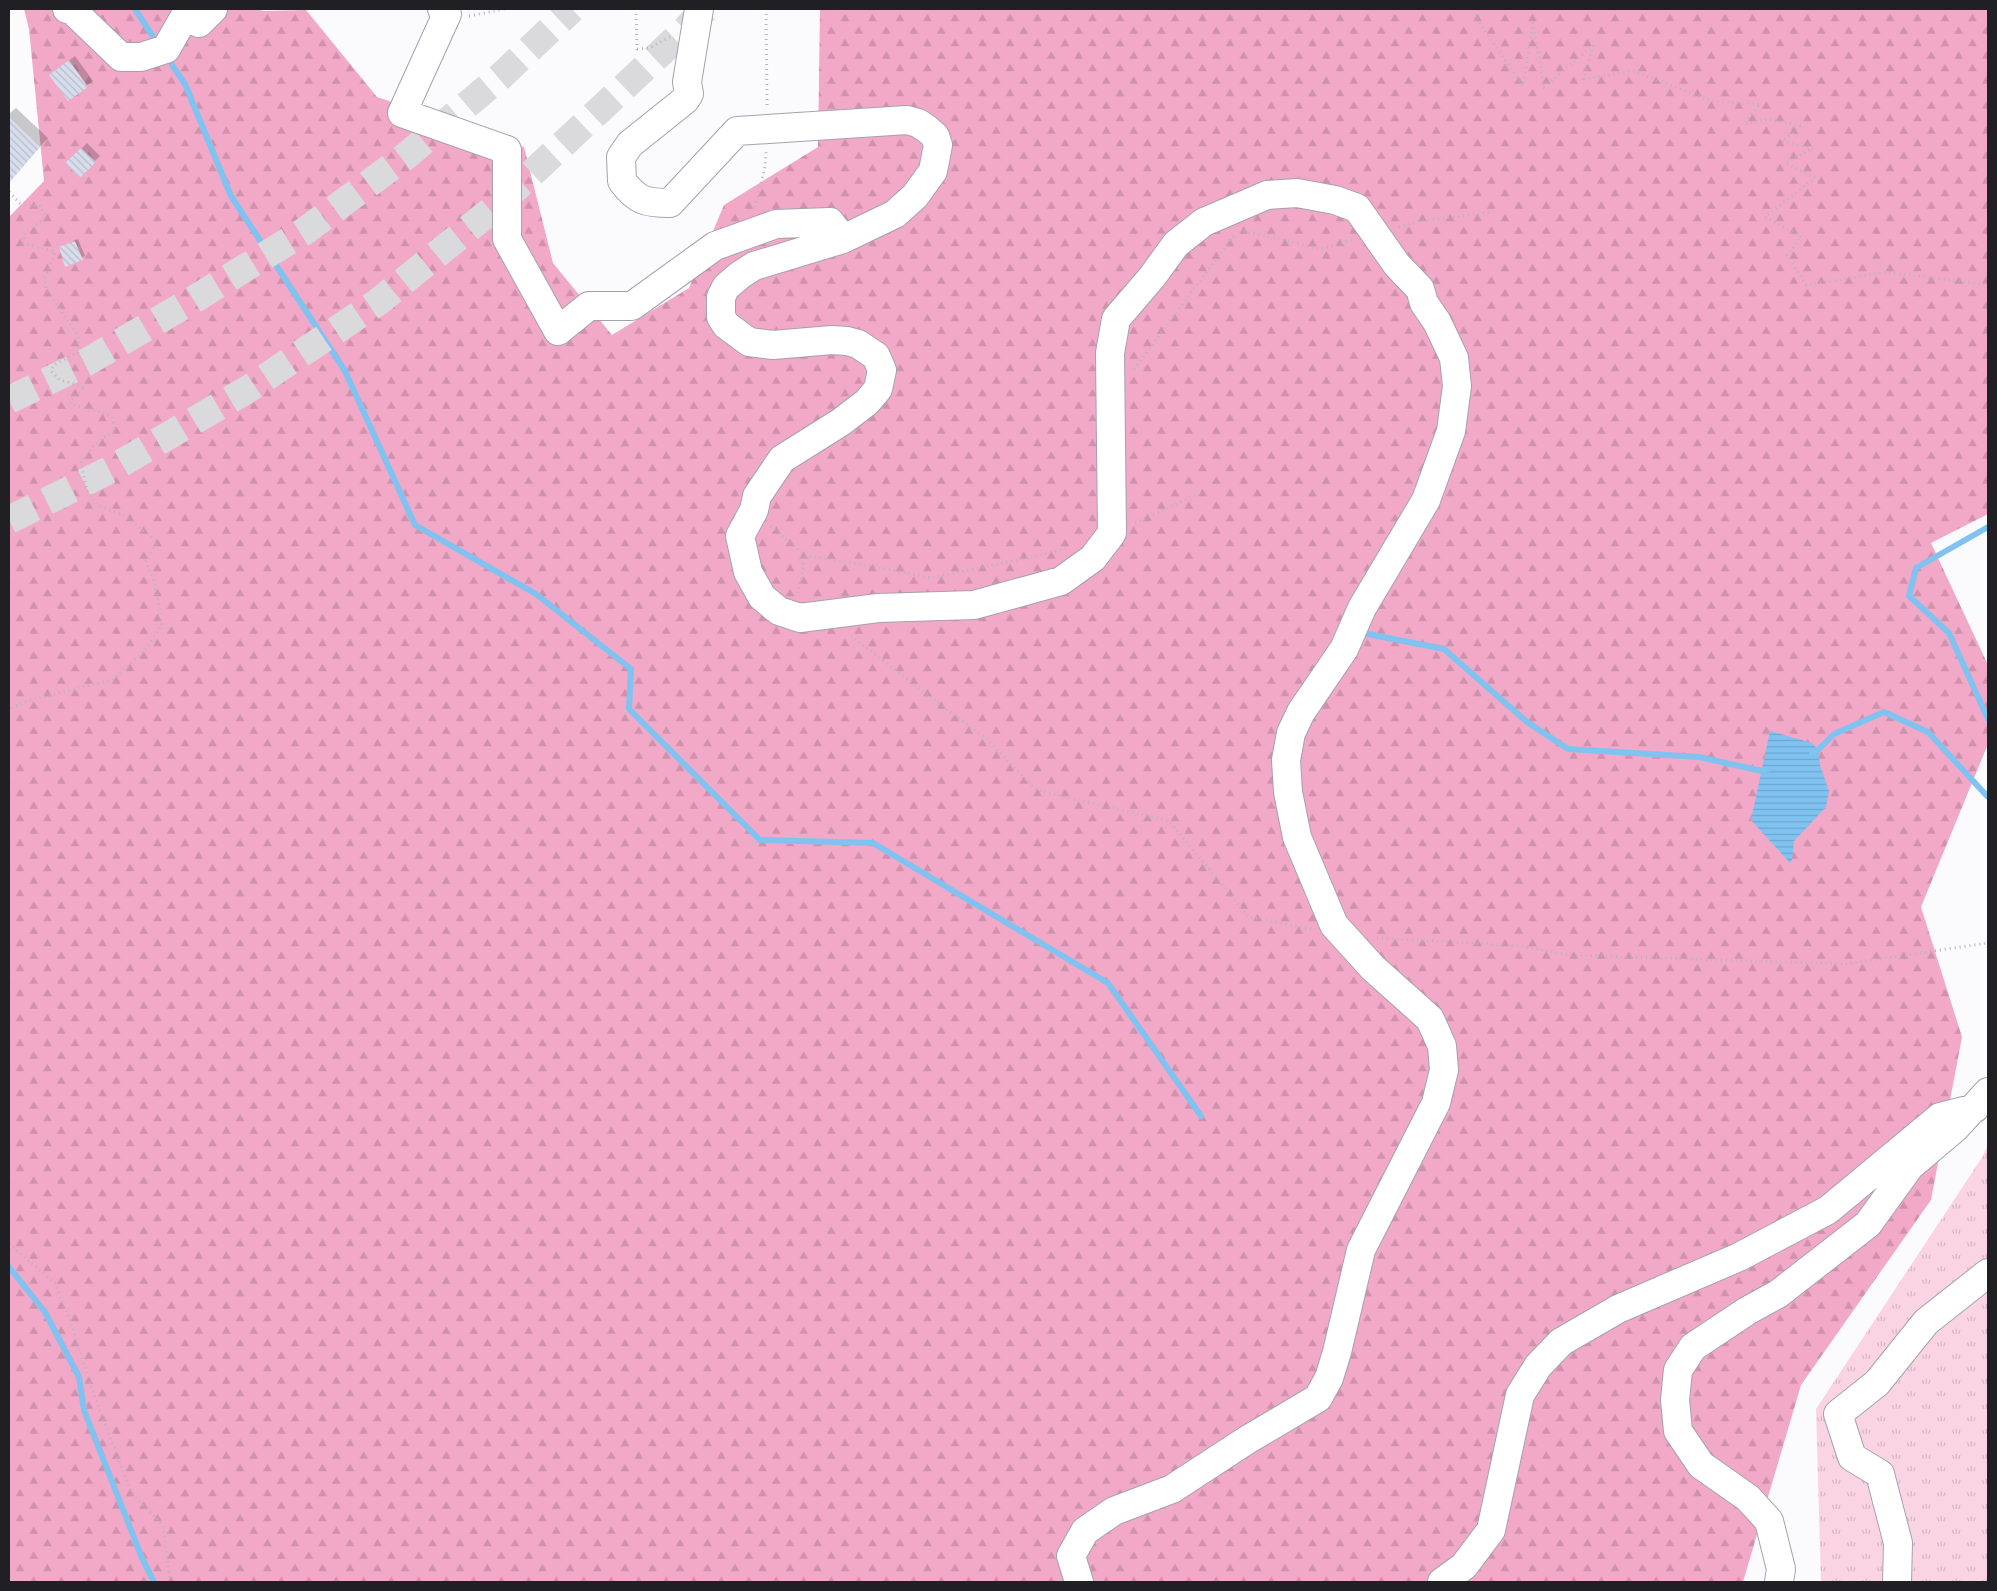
<svg xmlns="http://www.w3.org/2000/svg" width="1997" height="1591" viewBox="0 0 1997 1591" font-family="'Fira Sans',sans-serif">
<defs>
<pattern id="grass-tufts" width="24" height="20" patternUnits="userSpaceOnUse" patternTransform="scale(1.25)"><rect width="24" height="20" fill="#fbd4e3"/><path d="M3 7l-1-3M5 7V3M7 7l1-3M15 17l-1-3M17 17v-4M19 17l1-3" fill="none" stroke="#d7b6c3"/></pattern>
<pattern id="forest-firs" width="22" height="20" patternUnits="userSpaceOnUse" patternTransform="scale(1.25)"><rect width="22" height="20" fill="#f2a9c7"/><path d="M5 1l3.5 6h-7zM16 11l3.5 6h-7z" fill="#cf91ab"/></pattern>
<pattern id="water-rules" width="6" height="5" patternUnits="userSpaceOnUse" patternTransform="scale(1.25)"><rect width="6" height="5" fill="#80c2f0"/><path d="M0 2.5h6" fill="none" stroke="#6ea6ce"/></pattern>
<pattern id="building-back-hatch" width="6" height="6" patternUnits="userSpaceOnUse" patternTransform="scale(1.25)"><rect width="6" height="6" fill="#d7ddec"/><path d="M-1 5l2 2M0 0l6 6M5-1l2 2" fill="none" stroke="#b8bdca"/></pattern>
</defs>
<rect width="100%" height="100%" fill="#fbfafd"/>
<!-- grass -->
<path fill="url(#grass-tufts)" d="M1988 1144V1582H1821L1816 1409 1983 1156Z"/>
<!-- forest -->
<path fill="url(#forest-firs)" d="M24 9H254L264 11 306 10 377 97 524 147 553 263 612 335 689 288 724 205 818 147 820 9H1988V514L1931 543 1988 665V744L1921 907 1962 1037 1931 1200 1801 1385 1743 1582H9V217L44 181 29 29Z"/>
<!-- water -->
<path fill="url(#water-rules)" d="M1770 731 1812 743 1818 750 1820 765 1829 791 1826 807 1794 841 1792 860 1790 863 1751 820Z"/>
<!-- shadow -->
<path fill="#0003" d="M75 56 93 81 68 100 56 70Z
M16 108 48 138 13 176 9 172V114Z
M87 143 100 156 80 176 67 163Z
M78 239 85 256 66 265 60 248Z"/>
<g fill="none" stroke-linecap="round" stroke-linejoin="round">
<!-- stream -->
<path stroke="#80c2f0" stroke-width="6" d="M135 9 152 35
M172 65 185 84 231 196 345 371 415 525 536 594 631 669 629 709 760 840 873 843 1108 983 1201 1116
M1988 527 1916 568 1909 596 1949 633 1988 719
M1368 634 1444 649 1527 722 1568 749 1699 757 1762 771 1768 769
M1812 753 1818 750 1834 734 1884 712 1928 732 1987 796 1988 794
M9 1267 45 1312 79 1377 84 1410 142 1558 154 1582"/>
</g>
<!-- building -->
<path fill="url(#building-back-hatch)" d="M69 60 88 87 68 101 49 75Z
M9 117 40 147 9 183Z
M81 148 96 162 80 178 65 163Z
M75 241 83 260 65 267 59 247Z"/>
<g fill="none" stroke-linecap="round" stroke-linejoin="round">
<!-- highway-tunnel -->
<path stroke="#dad9dc" stroke-width="28" stroke-dasharray="28 14" stroke-linecap="butt" d="M9 400 85 363 193 300 305 231 406 156 500 77 572 9
M9 520 113 468 250 388 378 302 499 204 683 32 705 9"/>
<defs>
<path id="minor" d="M67 9 73 11 121 57H141L166 49 189 9
M188 9 199 23 213 9
M442 9 447 14 402 113 507 150V239L558 331 589 306H632L715 246 776 224 830 222 843 239
M699 9 687 82 689 94 685 100 630 144 621 157 622 181C637 201 646 203 670 203L737 131 907 120 918 123 927 129 935 136 938 145 933 171 915 196 895 214 843 239 754 266 740 275 726 287 721 297V317L726 325 749 342 773 345 832 340 847 341 858 344 876 356 882 370 878 389 867 402 841 422 782 459 757 496 754 510 740 536 748 572 762 597 779 611 800 618 878 608 974 605 1061 581 1093 558 1112 533 1110 353 1116 319 1152 277 1176 244 1204 222 1267 195 1297 193 1335 200 1357 208 1397 265 1420 289 1424 303 1437 322 1454 358 1457 386 1451 431 1426 500 1362 608 1344 649 1301 712 1291 733 1286 760 1288 792 1297 837 1334 925 1373 968 1430 1019 1442 1046 1444 1070 1436 1103 1361 1250 1337 1352 1329 1378 1318 1398 1247 1440 1172 1489 1114 1511 1085 1531 1071 1556 1079 1582
M1442 1582 1464 1566 1491 1530 1520 1395 1538 1366 1561 1342 1618 1309 1739 1257 1828 1210 1940 1117 1975 1108
M1779 1582 1781 1569 1769 1521 1748 1498 1701 1465 1678 1431 1675 1400 1678 1370 1693 1347 1747 1311 1778 1294 1868 1224 1910 1166 1955 1128 1988 1092
M1897 1582 1898 1543 1880 1474 1852 1457 1838 1414 1877 1383 1926 1322 1988 1273"/>
</defs>
<!-- minor casing -->
<use href="#minor" stroke="#a5a1b0" stroke-width="30"/>
<!-- path -->
<path stroke="#b7b6b9" stroke-width="3" stroke-dasharray="1 4" stroke-linecap="butt" d="M636 9 637 49 650 48 671 36
M766 9 767 106
M1476 9V18L1523 86 1533 23 1544 87 1593 45 1584 79 1634 71 1711 101 1760 104 1744 124 1769 119 1800 126 1782 142 1813 148 1785 163 1815 178 1765 217 1802 237 1787 255 1806 285 1887 272 1988 285
M469 16 505 9
M9 192 20 203 40 206 46 217 24 234 23 243 55 252 45 279 46 288 79 338 78 352 54 365 51 371 60 380 85 387 70 401 72 405 98 411 112 417 115 430 95 444 81 462 87 491 98 505 124 516 157 541 146 562 155 583 162 625 145 650 112 680 29 700 9 709
M755 207 765 167 766 152
M1399 227 1422 221 1490 212
M1244 231 1321 249 1352 240
M1134 369 1235 234
M1135 523 1195 495
M771 526 804 555 876 567 931 578 1045 554 1066 548
M797 593 802 576 804 555
M851 636 991 743 1036 790 1169 821 1249 917 1311 929
M1377 938 1521 946 1570 955 1844 964 1988 943
M9 1244 55 1283 71 1323 94 1395 131 1492 163 1526 170 1582"/>
<!-- minor -->
<use href="#minor" stroke="#fff" stroke-width="28"/>
</g>
<!-- border -->
<rect width="1997" height="1591" fill="none" stroke="#201f24" stroke-width="20"/>
</svg>
